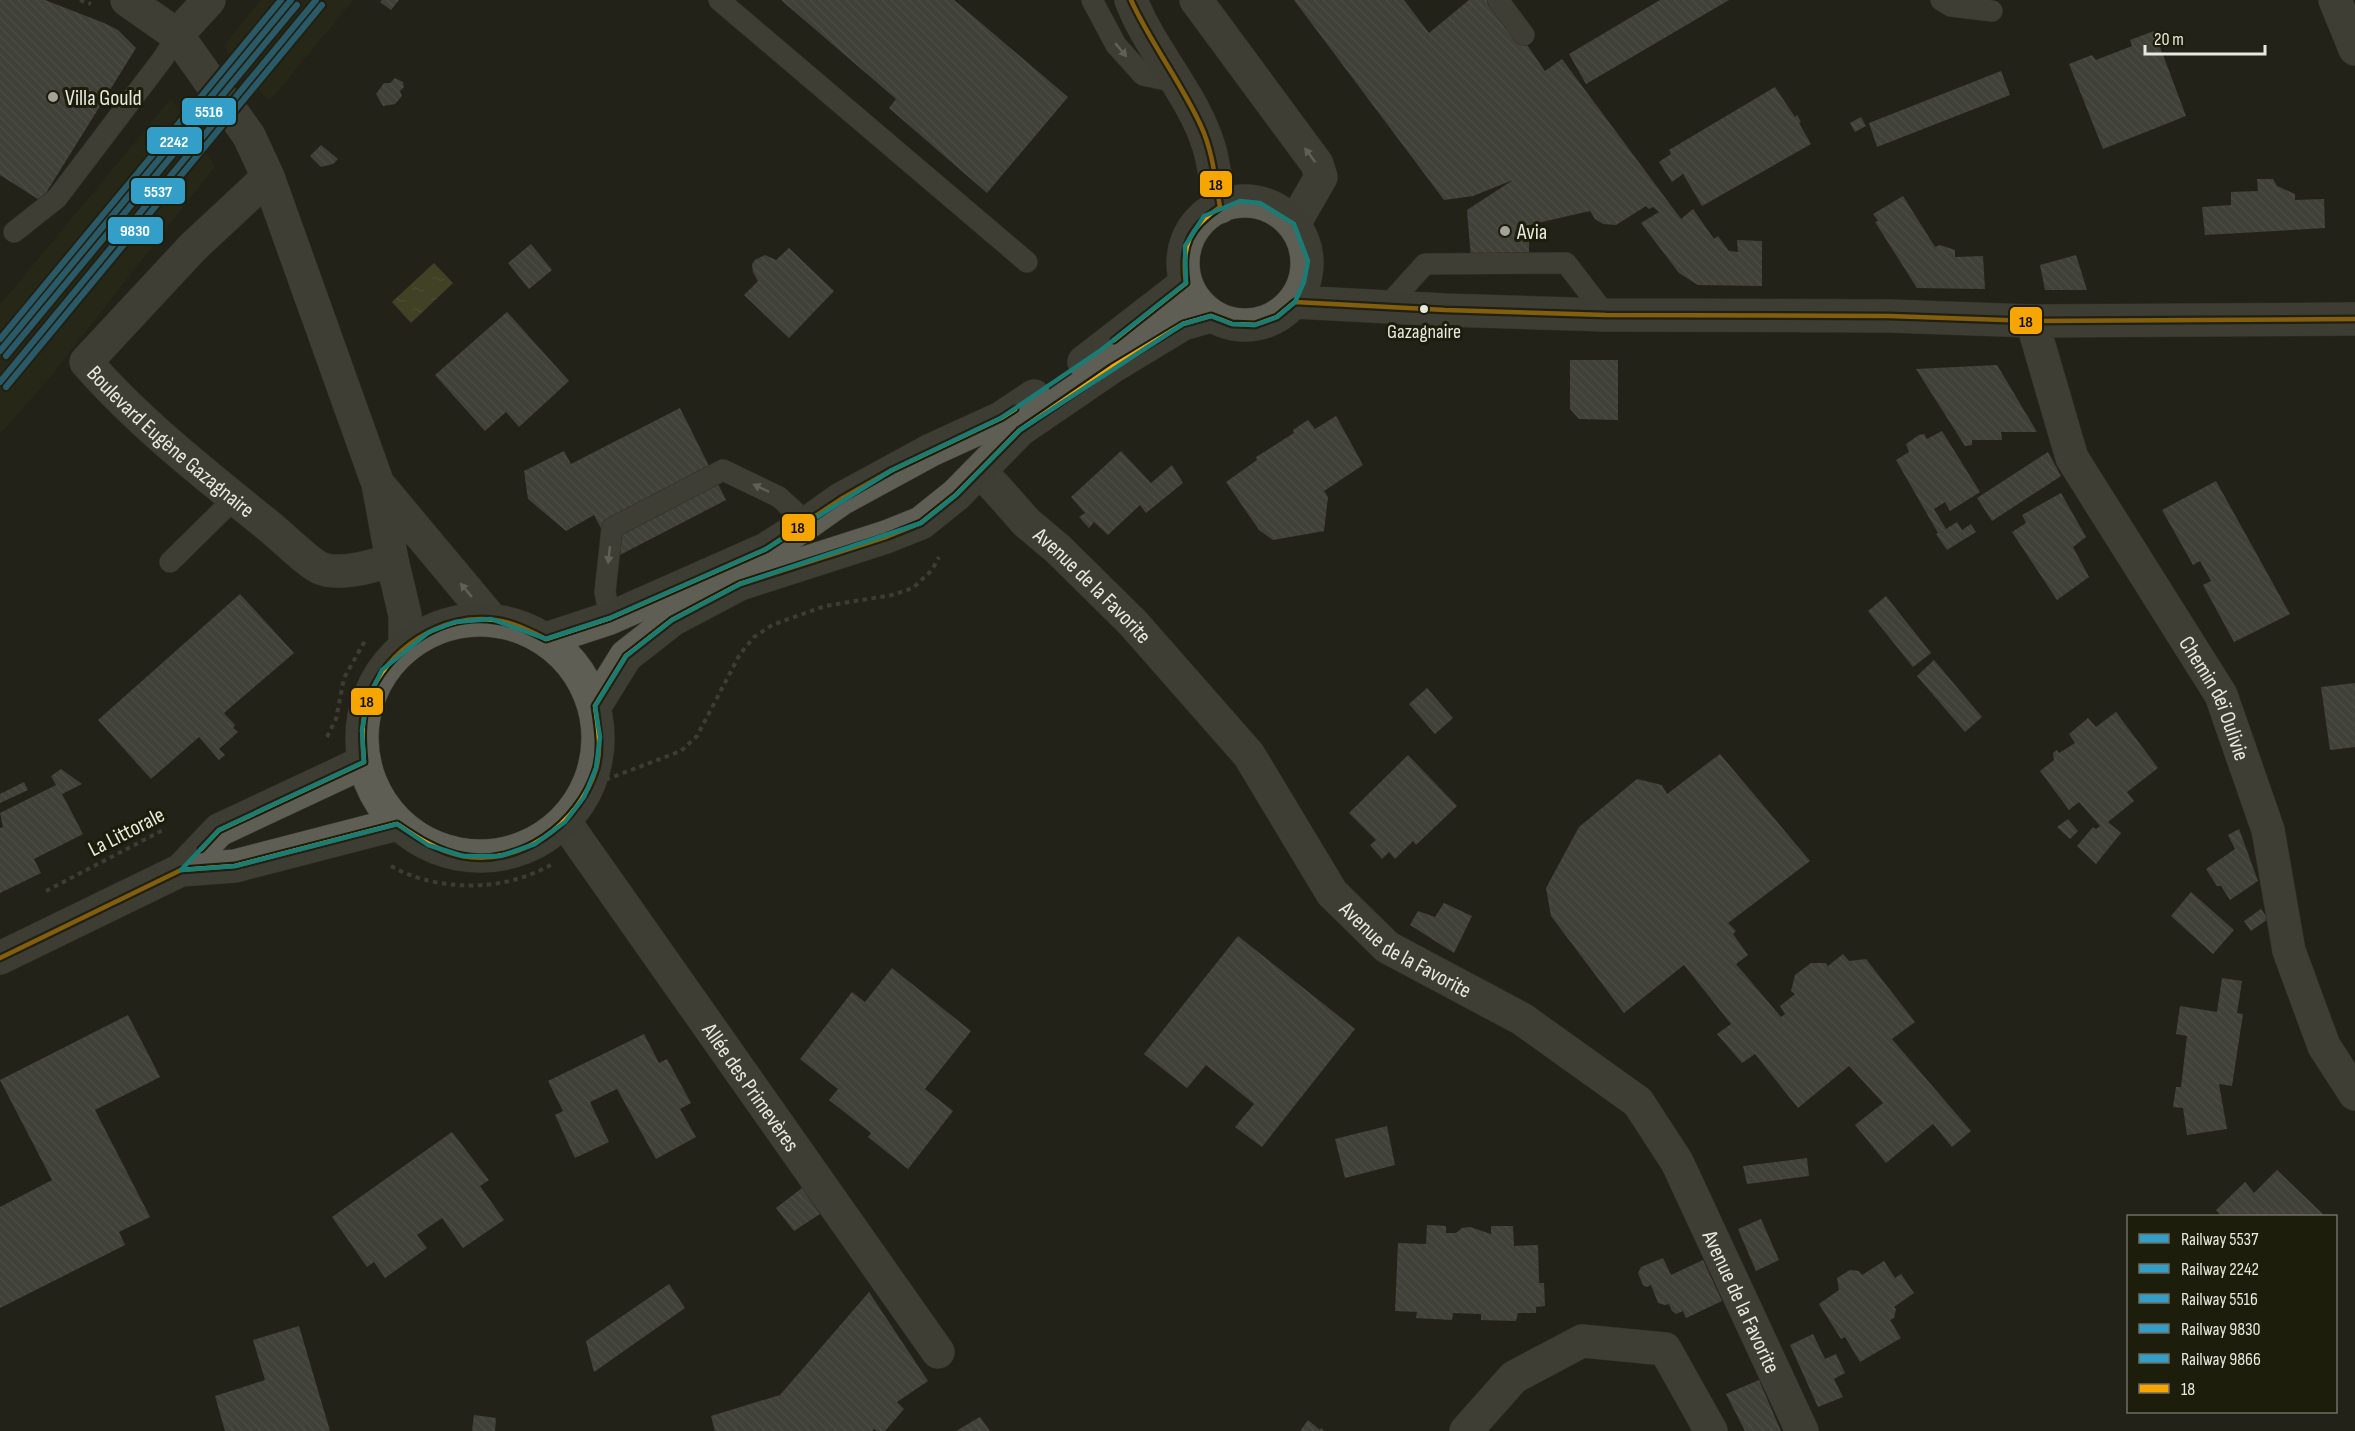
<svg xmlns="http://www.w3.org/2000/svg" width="2355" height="1431" viewBox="0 0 2355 1431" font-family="'Sofia Sans Condensed',sans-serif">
<defs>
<pattern id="water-ripples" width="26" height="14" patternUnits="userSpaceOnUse" patternTransform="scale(1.5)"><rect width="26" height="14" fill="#663"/><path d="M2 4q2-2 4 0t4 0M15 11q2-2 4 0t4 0" fill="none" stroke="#7c7c50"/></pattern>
<pattern id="building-back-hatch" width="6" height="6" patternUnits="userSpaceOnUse" patternTransform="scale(1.5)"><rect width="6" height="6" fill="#65665d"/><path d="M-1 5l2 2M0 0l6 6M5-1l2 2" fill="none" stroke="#7b7c74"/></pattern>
</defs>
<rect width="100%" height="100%" fill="#232319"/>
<!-- built -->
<path fill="#2e2e17" d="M261 0H353L269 101 224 46Z
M171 99 215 166 50 377 0 434V305Z"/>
<!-- water -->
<path fill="url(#water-ripples)" d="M434 263 453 283 411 323 392 302Z"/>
<!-- building -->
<path fill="url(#building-back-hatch)" d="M0 0H45L104 23 118 30 136 48 41 201 0 175Z
M382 0H399L391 10 380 2Z
M781 0H954L1068 97 987 193 889 108 896 99Z
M1294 0H1404L1429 33 1469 0H1488L1522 45 1525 42 1545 71 1562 59 1681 219 1693 209 1714 239 1718 236 1729 251 1738 252 1737 240 1762 241V286L1698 285 1679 273 1641 223 1659 212 1653 207 1649 209 1646 206 1616 225 1603 224 1595 219 1590 211 1529 225V257L1471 258 1467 210 1513 180 1473 196 1444 200Z
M1660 0H1729L1586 84 1569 54Z
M2154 31 2186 116 2103 149 2069 64 2092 55 2096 60 2132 46 2130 40Z
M2001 71 2010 95 1877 147 1869 123Z
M395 78 403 82 404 87 400 91 402 96 395 104 383 106 376 94 384 83H390Z
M1775 87 1795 117 1797 115 1801 122 1799 123 1811 144 1702 206 1683 174 1672 182 1659 162 1671 154 1669 150Z
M1861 117 1866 126 1855 132 1850 123Z
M321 145 338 159 333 164 321 167 310 156Z
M2257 179H2273L2277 186 2295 194V200L2324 199 2325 228 2205 235 2202 207 2231 205V192L2258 191Z
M1903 196 1935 247 1940 245 1955 250V257L1983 256 1985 289 1917 288 1875 222 1878 221 1873 214Z
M531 244 552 270 529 289 508 263Z
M789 248 834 291 789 338 744 295 758 281 753 272 752 264 755 260 765 255 776 260Z
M2076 255 2087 290H2045L2040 265Z
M507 312 569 381 519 427 506 412 485 431 435 375Z
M1570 360H1618V420L1579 419 1570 409Z
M1997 365 2037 432H2001L2002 440H1972V445L1965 446 1916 369Z
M680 408 726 500 616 557 594 515 566 531 528 499 524 471 564 451 571 464Z
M1336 416 1363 465 1324 491 1328 497 1324 531 1273 540 1259 530 1226 482 1257 460 1256 457 1294 433 1293 430 1308 420 1315 429Z
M1942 431 1980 492 1950 511 1945 502 1934 509 1946 529 1957 522 1962 530 1971 524 1976 532 1947 550 1936 534 1938 533 1896 460 1909 452 1906 444 1919 435 1924 434 1927 439Z
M1121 451 1151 483 1172 465 1183 483 1146 513 1140 505 1108 535 1094 522 1089 528 1079 517 1085 513 1071 497Z
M2048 452 2061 476 1992 521 1977 498Z
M2216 481 2290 614 2234 642 2203 585 2211 581 2200 561 2193 565 2162 510Z
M2061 493 2086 537 2073 547 2089 577 2057 600 2012 532 2026 523 2022 515Z
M240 594 294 653 224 713 235 725 233 728 238 732 219 749 225 755 219 760 199 737 151 779 98 720Z
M1886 596 1931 653 1913 667 1868 611Z
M1934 660 1982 717 1965 732 1917 676Z
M2355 683V747L2330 750 2321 687Z
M1427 688 1453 718 1435 734 1409 704Z
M2116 712 2158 768 2127 792 2134 801 2108 822 2121 833 2096 864 2077 846 2093 827 2096 829 2100 826 2079 802 2069 810 2040 771 2054 760 2053 753 2057 750 2059 753 2075 743 2069 734 2088 718 2096 727Z
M1720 754 1810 861 1728 923 1736 931 1733 934 1748 955 1736 964 1781 1017 1785 1014 1780 1006 1795 994 1791 991 1795 975 1811 963H1826L1828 966 1843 954 1849 961 1866 959 1915 1022 1892 1039 1971 1131 1952 1147 1933 1124 1886 1163 1855 1125 1883 1103 1849 1066 1798 1108 1755 1054 1742 1063 1717 1034 1731 1024 1684 965 1624 1013 1551 916 1546 888 1579 827 1637 779 1662 785 1667 794Z
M1408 755 1457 806 1416 845 1413 841 1395 859 1389 852 1382 859 1370 845 1376 840 1349 813Z
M61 769 82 784 62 794 83 834 34 859 41 873 0 893V828L3 827 0 813 56 785 51 776Z
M24 782 28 790 0 803V794Z
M2068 819 2078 831 2070 839 2057 827Z
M2239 829 2258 881 2230 900 2221 886H2217L2206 869 2235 849 2228 835Z
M2191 892 2234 930 2213 954 2171 916Z
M1444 903 1472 916 1454 953 1410 925 1418 911 1435 917Z
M2261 909 2268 919 2251 931 2244 921Z
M1238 936 1355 1029 1262 1147 1235 1127 1254 1104 1206 1065 1187 1088 1144 1054Z
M892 968 971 1031 925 1089 953 1111 908 1169 868 1137 871 1133 829 1100 838 1089 800 1059 852 992 865 1002Z
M2222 978 2242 981 2237 1013 2243 1014 2232 1086 2219 1084 2227 1129 2187 1135 2183 1108 2173 1107 2176 1087H2181L2187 1036 2176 1034 2180 1006 2217 1012Z
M128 1015 160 1077 95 1110 150 1217 119 1232 125 1245 0 1308V1207L52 1180 0 1080Z
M644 1034 659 1063 667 1059 691 1103 680 1109 696 1137 656 1159 617 1089 590 1102 609 1142 575 1158 555 1115 563 1111 548 1081Z
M1387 1126 1395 1165 1345 1178 1335 1139Z
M452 1132 489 1180 480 1186 504 1220 463 1248 442 1218 417 1235 427 1248 385 1278 374 1262 367 1267 332 1217Z
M1807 1158 1809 1176 1747 1184 1743 1166Z
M2277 1170 2325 1216H2221L2216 1210 2245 1182 2254 1193Z
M802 1188 820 1214 794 1231 776 1208Z
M1761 1219 1779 1260 1756 1271 1738 1229Z
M1427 1225 1446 1226V1233H1456L1462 1228 1470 1227 1491 1234V1226H1513L1514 1246 1538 1245 1539 1283H1544L1545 1306 1536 1307V1313H1518L1516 1321 1481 1320V1314L1453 1313 1452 1320 1416 1318 1417 1312 1395 1311 1398 1243 1426 1244Z
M1663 1258 1671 1275 1703 1260 1722 1301 1686 1318 1683 1311 1676 1314 1672 1311 1669 1304 1665 1305 1658 1303 1651 1285 1647 1287 1643 1285 1638 1273 1641 1267Z
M1884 1261 1895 1278 1901 1274 1914 1293 1894 1307 1896 1309 1894 1318 1890 1320 1901 1338 1860 1362 1845 1337 1841 1339 1819 1304 1839 1290 1837 1278 1850 1270 1859 1271 1862 1275Z
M669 1284 685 1308 594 1372 586 1341Z
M869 1292 928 1381 897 1402 904 1409 885 1431H877L874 1429 872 1431H715L711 1416 780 1395Z
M299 1326 330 1431H225L215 1396 265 1380 253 1340Z
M1813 1334 1825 1359 1836 1354 1845 1373 1834 1379 1843 1397 1818 1407 1790 1345Z
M1759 1380 1781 1431H1745L1726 1394Z
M474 1415 496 1418 495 1431H472Z
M980 1417 990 1431H956Z
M1308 1420 1320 1430 1321 1428 1324 1431H1300Z"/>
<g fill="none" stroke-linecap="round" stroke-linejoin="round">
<defs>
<path id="lane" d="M719 0 1027 262
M1092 0 1116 45 1143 75 1175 82
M1498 0 1524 35
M1941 0 1951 6 1992 11
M14 232 57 198 164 57 177 35
M1387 306 1425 264 1566 263 1606 315
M170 562 235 498
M610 618 605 592 612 528 723 470 779 497 807 523"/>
<g id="street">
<path d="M1196 0 1317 164 1321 177 1294 224"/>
<path d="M2335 0 2355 49"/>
<path d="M177 35 209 0"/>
<path id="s1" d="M268 177 193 247 86 362C140 424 207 476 270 527 281 536 310 564 320 568 339 576 374 566 392 560"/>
<path id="s2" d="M2032 321 2072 458 2221 695 2268 830 2289 951 2324 1046 2355 1094"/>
<path id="s3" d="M980 472 996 488 1026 522 1058 549 1133 623 1249 755 1332 893 1387 947 1522 1019 1638 1102 1677 1162 1802 1431"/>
<path id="s4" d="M565 822 938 1352"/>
<path d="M1466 1431 1514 1377 1582 1341 1665 1349 1711 1431"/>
</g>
<path id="secondary" d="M127 0 177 35 249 136 268 177 378 484 392 560 405 615V647
M379 485 491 619"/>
<path id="primary" d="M1131 0C1151 52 1193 94 1209 147 1215 166 1216 187 1220 207
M1183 263a62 62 0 1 1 124 0a62 62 0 1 1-124 0Z
M1295 302 1445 310 1606 315 1889 316 2032 321 2355 319
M1084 362 1186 283
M362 738a118 118 0 1 1 236 0a118 118 0 1 1-236 0Z
M546 639 610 618 766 549 807 523 841 499 931 450 1001 418 1034 396
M595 706 626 656 672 620 740 584 886 537 921 523 956 495 1020 430 1112 367 1183 324 1211 316
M181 870 235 866 397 824
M0 958 181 870 219 830 364 762"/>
</defs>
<!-- lane casing -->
<use href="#lane" stroke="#3e3e35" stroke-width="22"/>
<!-- street casing -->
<use href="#street" stroke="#3e3e35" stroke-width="34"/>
<!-- secondary casing -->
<use href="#secondary" stroke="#3e3e35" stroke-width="34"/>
<!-- primary casing -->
<use href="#primary" stroke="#3e3e35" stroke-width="34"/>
<!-- path -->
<path stroke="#5d5d55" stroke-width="4" stroke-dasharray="4.5 4.5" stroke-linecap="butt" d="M80 0 91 4
M327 737 336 719 344 678 366 639
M589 786 681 751 697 736 740 654 754 637 772 625 825 606 892 595 913 588 932 570 939 557
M423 850 436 849
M391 866C427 887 480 891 520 878 531 875 541 870 551 865
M46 891 165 829"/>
<!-- lane -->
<use href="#lane" stroke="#5f5f56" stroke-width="21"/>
<!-- street -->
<use href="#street" stroke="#5f5f56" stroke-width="33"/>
<!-- secondary -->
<use href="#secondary" stroke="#616157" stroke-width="33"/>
<!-- primary -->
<use href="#primary" stroke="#5e5e54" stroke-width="33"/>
<defs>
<path id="bus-1" d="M1114 340 1186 283C1181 246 1189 228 1220 207 1215 179 1213 152 1201 126 1181 82 1151 44 1131 0
M201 849 219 830 364 762C362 741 361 719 368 699 386 650 442 612 495 620 513 622 530 631 546 639L610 618 766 549 841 499 892 470 1001 418 1015 409
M0 958 181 870 235 866 397 824C418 838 437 851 462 856 520 867 579 824 596 769 602 748 598 727 595 706L626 656 672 620 740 584 886 537 921 523 956 495 1020 430 1112 367 1183 324 1211 316 1232 324 1255 325 1277 317 1295 302 1445 310 1606 315 1889 316 2032 321 2355 319"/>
</defs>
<!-- bus-1 casing -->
<use href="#bus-1" stroke="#1d1d0c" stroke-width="9"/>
<!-- bus-1 -->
<use href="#bus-1" stroke="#f7a600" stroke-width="4.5"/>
<defs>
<path id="rail-1" d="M0 382 316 0"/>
<path id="rail-2" d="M0 351 291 0"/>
<path id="rail-3" d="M6 356 297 5"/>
<path id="rail-4" d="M6 387 322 5"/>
<path id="rail-5" d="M0 339 281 0"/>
</defs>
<!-- rail-1 casing -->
<use href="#rail-1" stroke="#1d1d0c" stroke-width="10"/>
<!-- rail-2 casing -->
<use href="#rail-2" stroke="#1d1d0c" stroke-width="10"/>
<!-- rail-3 casing -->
<use href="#rail-3" stroke="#1d1d0c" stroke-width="10"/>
<!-- rail-4 casing -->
<use href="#rail-4" stroke="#1d1d0c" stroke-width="10"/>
<!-- rail-5 casing -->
<use href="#rail-5" stroke="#1d1d0c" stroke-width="10"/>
<!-- rail-1 -->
<use href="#rail-1" stroke="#339ec7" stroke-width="6"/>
<!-- rail-2 -->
<use href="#rail-2" stroke="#339ec7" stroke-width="6"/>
<!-- rail-3 -->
<use href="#rail-3" stroke="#339ec7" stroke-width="6"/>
<!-- rail-4 -->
<use href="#rail-4" stroke="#339ec7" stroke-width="6"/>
<!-- rail-5 -->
<use href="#rail-5" stroke="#339ec7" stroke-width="6"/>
</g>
<!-- one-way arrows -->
<defs><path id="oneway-solid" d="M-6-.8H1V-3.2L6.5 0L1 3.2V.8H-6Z" transform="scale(1.5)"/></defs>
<g fill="#aaaba0">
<use href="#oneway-solid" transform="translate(1121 50) rotate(50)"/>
<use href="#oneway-solid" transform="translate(1310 155) rotate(-127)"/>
<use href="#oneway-solid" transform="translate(761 488) rotate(-154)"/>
<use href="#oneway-solid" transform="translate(609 555) rotate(96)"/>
</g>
<use fill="#abaca1" href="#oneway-solid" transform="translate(466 590) rotate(-130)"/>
<!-- marked area -->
<path d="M0 0H2355V1431H0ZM1240 201 1260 203 1294 224 1308 261 1304 282 1295 302 1277 317 1255 325 1232 324 1211 316 1183 324 1020 430 956 495 921 523 740 584 672 620 626 656 595 706 600 737 596 768 584 797 565 822 535 844 500 856H463L428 845 397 824 235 866 181 870 219 830 364 762 362 730 368 699 382 670 429 632 455 622 491 619 546 639 610 618 766 549 892 470 1001 418 1101 350 1186 283 1185 246 1204 216Z" fill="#232319" fill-opacity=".55" fill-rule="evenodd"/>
<path fill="none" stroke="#1a7c74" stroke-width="4.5" stroke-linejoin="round" d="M1240 201 1260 203 1294 224 1308 261 1304 282 1295 302 1277 317 1255 325 1232 324 1211 316 1183 324 1020 430 956 495 921 523 740 584 672 620 626 656 595 706 600 737 596 768 584 797 565 822 535 844 500 856H463L428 845 397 824 235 866 181 870 219 830 364 762 362 730 368 699 382 670 429 632 455 622 491 619 546 639 610 618 766 549 892 470 1001 418 1101 350 1186 283 1185 246 1204 216Z"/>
<!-- markers -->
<g fill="#a3a498" stroke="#1d1d0c" stroke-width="2">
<circle cx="53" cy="97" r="6"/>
<circle cx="1505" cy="231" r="6"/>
</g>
<circle fill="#e8e9dd" stroke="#1d1d0c" stroke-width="2" cx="1424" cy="309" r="5"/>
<g text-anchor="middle" stroke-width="6" stroke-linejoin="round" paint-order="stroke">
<!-- bus labels -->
<g font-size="20" fill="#e8e9dd" stroke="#1d1d0c">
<text x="1424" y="338">Gazagnaire</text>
</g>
<!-- poi labels -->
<g font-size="22" fill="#e8e9dd" stroke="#1d1d0c" text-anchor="start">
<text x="65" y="105">Villa Gould</text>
<text x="1517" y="239">Avia</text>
</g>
<!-- street labels -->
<g font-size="22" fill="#e8e9dd" stroke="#1d1d0c">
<text dy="8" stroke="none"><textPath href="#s1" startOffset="376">Boulevard Eugène Gazagnaire</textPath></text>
<text dy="8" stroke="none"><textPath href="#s3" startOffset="160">Avenue de la Favorite</textPath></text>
<text dy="8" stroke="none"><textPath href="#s2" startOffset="423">Chemin deï Oulivie</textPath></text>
<text transform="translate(126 831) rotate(-27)" y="8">La Littorale</text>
<text dy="8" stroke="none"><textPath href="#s3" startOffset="646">Avenue de la Favorite</textPath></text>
<text dy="8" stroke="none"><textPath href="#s4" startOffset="324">Allée des Primevères</textPath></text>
<text dy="8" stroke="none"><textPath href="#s3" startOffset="1150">Avenue de la Favorite</textPath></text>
</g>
</g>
<g stroke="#1d1d0c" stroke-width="2">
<rect x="181" y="97" width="56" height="29" rx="6" fill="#339ec7"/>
<rect x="146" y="126" width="57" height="29" rx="6" fill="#339ec7"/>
<rect x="1199" y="170" width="34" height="28" rx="6" fill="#f7a600"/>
<rect x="130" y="177" width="56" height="28" rx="6" fill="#339ec7"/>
<rect x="107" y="216" width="57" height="29" rx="6" fill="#339ec7"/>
<rect x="2009" y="306" width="34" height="29" rx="6" fill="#f7a600"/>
<rect x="781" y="513" width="35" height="29" rx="6" fill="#f7a600"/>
<rect x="350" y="687" width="34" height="29" rx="6" fill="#f7a600"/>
</g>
<g font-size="16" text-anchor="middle" font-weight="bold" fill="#fff">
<text x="209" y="117">5516</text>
<text x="174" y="147">2242</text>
<text x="158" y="197">5537</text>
<text x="135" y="236">9830</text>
</g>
<g font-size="16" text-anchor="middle" font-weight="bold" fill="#111">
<text x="1216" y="190">18</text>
<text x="2026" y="327">18</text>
<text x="798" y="533">18</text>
<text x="367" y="707">18</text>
</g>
<!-- legend -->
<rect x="2127" y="1215" width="210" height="198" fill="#1d1d0c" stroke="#6e6f60" stroke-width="1.5"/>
<rect x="2139" y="1234" width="30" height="9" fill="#339ec7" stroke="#6e6f60" stroke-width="1.5"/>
<text x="2181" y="1245" font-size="18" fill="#e8e9dd">Railway 5537</text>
<rect x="2139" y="1264" width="30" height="9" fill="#339ec7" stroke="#6e6f60" stroke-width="1.5"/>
<text x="2181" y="1275" font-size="18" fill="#e8e9dd">Railway 2242</text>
<rect x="2139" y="1294" width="30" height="9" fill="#339ec7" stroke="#6e6f60" stroke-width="1.5"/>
<text x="2181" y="1305" font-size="18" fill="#e8e9dd">Railway 5516</text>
<rect x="2139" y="1324" width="30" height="9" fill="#339ec7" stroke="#6e6f60" stroke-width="1.5"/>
<text x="2181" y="1335" font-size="18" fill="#e8e9dd">Railway 9830</text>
<rect x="2139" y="1354" width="30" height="9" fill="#339ec7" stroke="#6e6f60" stroke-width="1.5"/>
<text x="2181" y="1365" font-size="18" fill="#e8e9dd">Railway 9866</text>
<rect x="2139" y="1384" width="30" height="9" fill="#f7a600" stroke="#6e6f60" stroke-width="1.5"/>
<text x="2181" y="1395" font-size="18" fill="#e8e9dd">18</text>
<!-- scale -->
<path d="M2145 45v9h120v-9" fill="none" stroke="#e8e9dd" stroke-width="3"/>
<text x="2154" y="45" font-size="18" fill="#e8e9dd" stroke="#1d1d0c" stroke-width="4.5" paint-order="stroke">20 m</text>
</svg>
